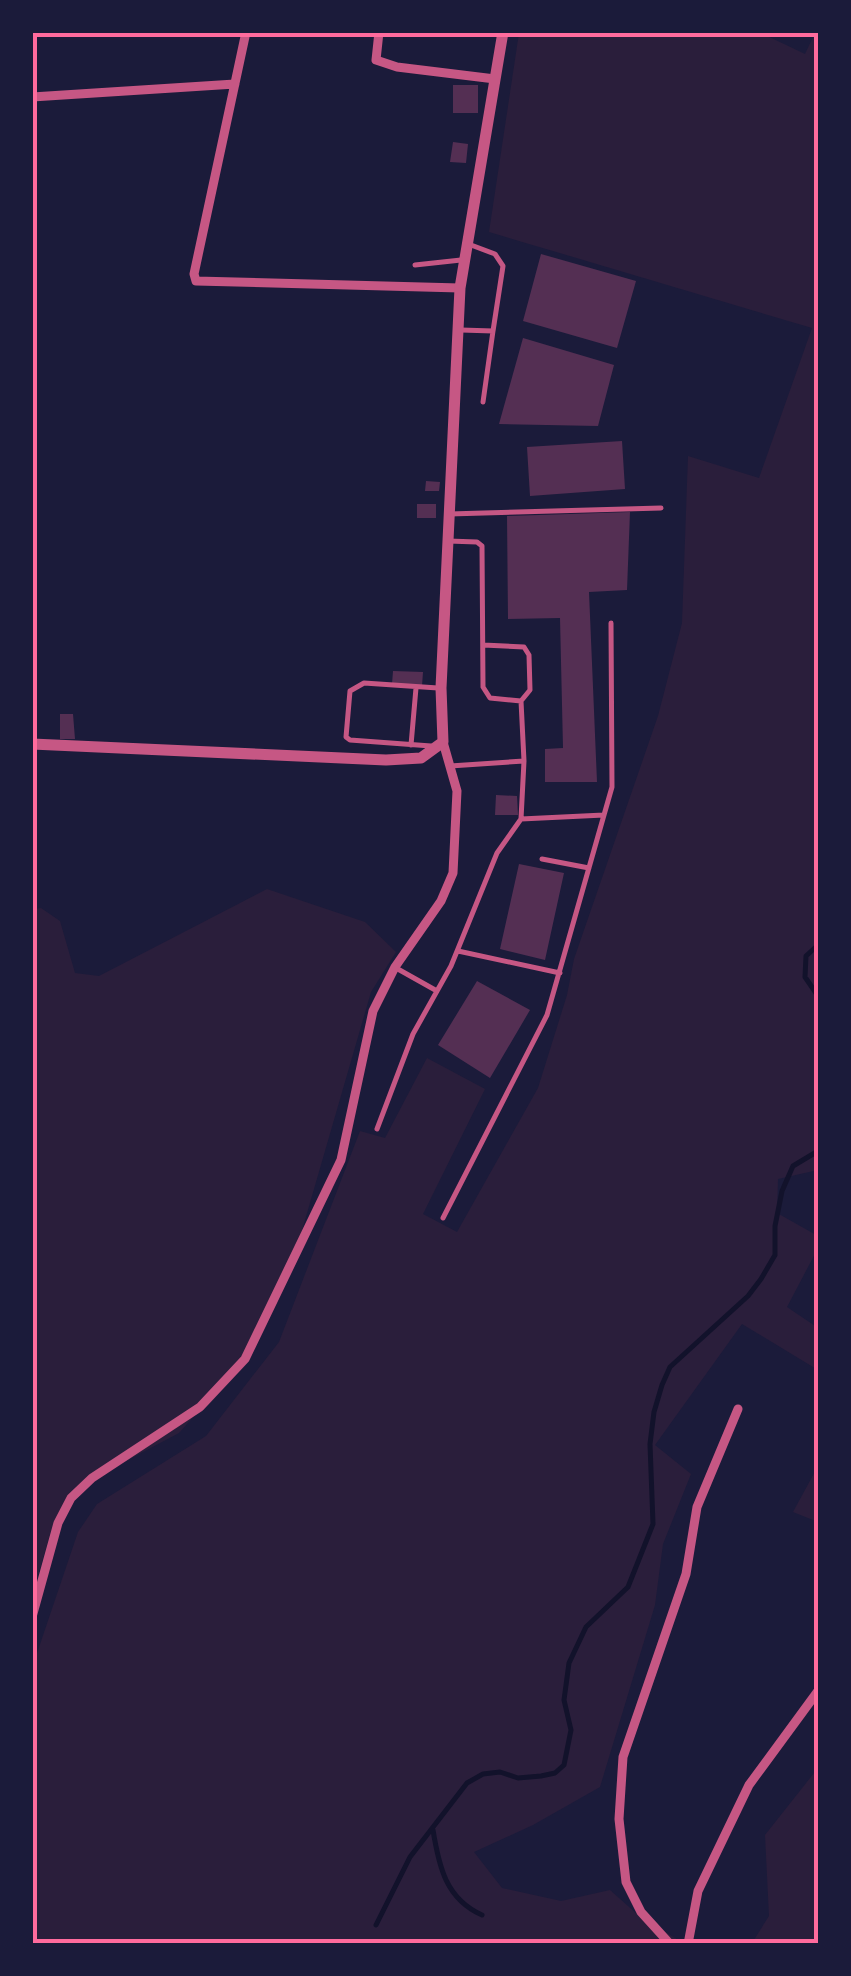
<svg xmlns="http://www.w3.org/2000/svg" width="851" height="1976" viewBox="0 0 851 1976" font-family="'PT Sans Narrow',sans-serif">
<rect width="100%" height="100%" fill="#1b1b3a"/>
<!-- green -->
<path fill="#2a1e3b" d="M519 33H761L805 54 815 33H818V1170L778 1179 777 1213 818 1236V1248L787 1307 818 1328V1370L742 1324 655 1445 691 1474 663 1544 655 1605 600 1787 533 1825 474 1852 502 1888 561 1901 610 1890 638 1915 683 1943 33 1944V1665L78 1532 97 1504 206 1436 279 1342 360 1131 385 1138 427 1058 485 1089 423 1214 457 1232 538 1088 567 995 574 959 658 716 682 623 688 456 759 478 812 328 489 232Z
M267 889 365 922 396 952 371 992 292 1265 240 1365 179 1433 92 1479 54 1521 33 1592V909L41 908 60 921 75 973 99 976Z
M818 1466V1522L793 1512Z
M818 1768V1943H752L769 1916 765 1835Z"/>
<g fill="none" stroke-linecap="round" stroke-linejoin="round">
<!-- stream -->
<path stroke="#12122b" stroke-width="5" d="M818 945 806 956 805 977 818 996
M433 1830C439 1867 446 1899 482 1915
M376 1925 410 1857 467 1783 483 1774 500 1772 518 1778 541 1776 555 1773 564 1765 571 1730 564 1700 569 1663 586 1627 628 1587 653 1524 650 1444 654 1412 662 1385 670 1367 748 1296 761 1279 775 1255V1226L782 1191 793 1166 818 1151"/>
</g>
<!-- building -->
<path fill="#542f53" d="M453 85H478V113H453Z
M453 142 468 144 466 163 450 162Z
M541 254 636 281 617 348 523 321Z
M523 338 614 365 598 426 499 424Z
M622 441 625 489 530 496 527 447Z
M426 481 440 482 439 491H425Z
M417 504H436V518H417Z
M630 512 627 590 589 592 597 782H545V749L563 748 560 618 508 619 507 516Z
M393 671 423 672 422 686 392 684Z
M60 714H73L75 739H60Z
M496 795 517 796 518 815H495Z
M519 864 564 873 545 960 500 949Z
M477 981 530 1010 490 1078 438 1045Z"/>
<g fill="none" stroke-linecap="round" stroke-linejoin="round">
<!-- service -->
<path stroke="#c65784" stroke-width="5" d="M471 245 495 254 503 266 493 331
M415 265 461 260
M461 330 493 331 483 402
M449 514 661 508
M448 541 477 542 482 546 483 687 490 698 521 701
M483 645 524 647 529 655 530 690 521 701 524 761
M411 745 416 688
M431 746 350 740 346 737 350 691 364 683 438 688
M521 819 604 815 612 787 611 623
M542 859 589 868
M458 951 560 973
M396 968 437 991
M377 1129 413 1034 451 966 497 853 521 819 524 761 450 766
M443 1218 547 1015 604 815"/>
<!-- minor -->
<path stroke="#c65784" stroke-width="9" d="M246 32 194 274 196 281 460 288
M379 32 376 60 397 67 495 79
M32 97 235 84
M32 1617 58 1523 71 1498 92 1478 200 1407 245 1359 341 1160 373 1011 395 967 441 901 453 873 457 791 443 742
M670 1944 641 1912 626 1882 619 1819 623 1757 686 1574 697 1507 738 1409
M688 1944 698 1891 749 1785 818 1691"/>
<!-- tertiary -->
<path stroke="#c65784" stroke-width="11" d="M32 744 386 760 421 758 443 742 441 688 460 288 503 32"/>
</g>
<!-- border -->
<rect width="851" height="1976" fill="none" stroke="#1b1b3a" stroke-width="70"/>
<rect x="35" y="35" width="781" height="1906" fill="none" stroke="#ff6b9d" stroke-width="4"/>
</svg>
